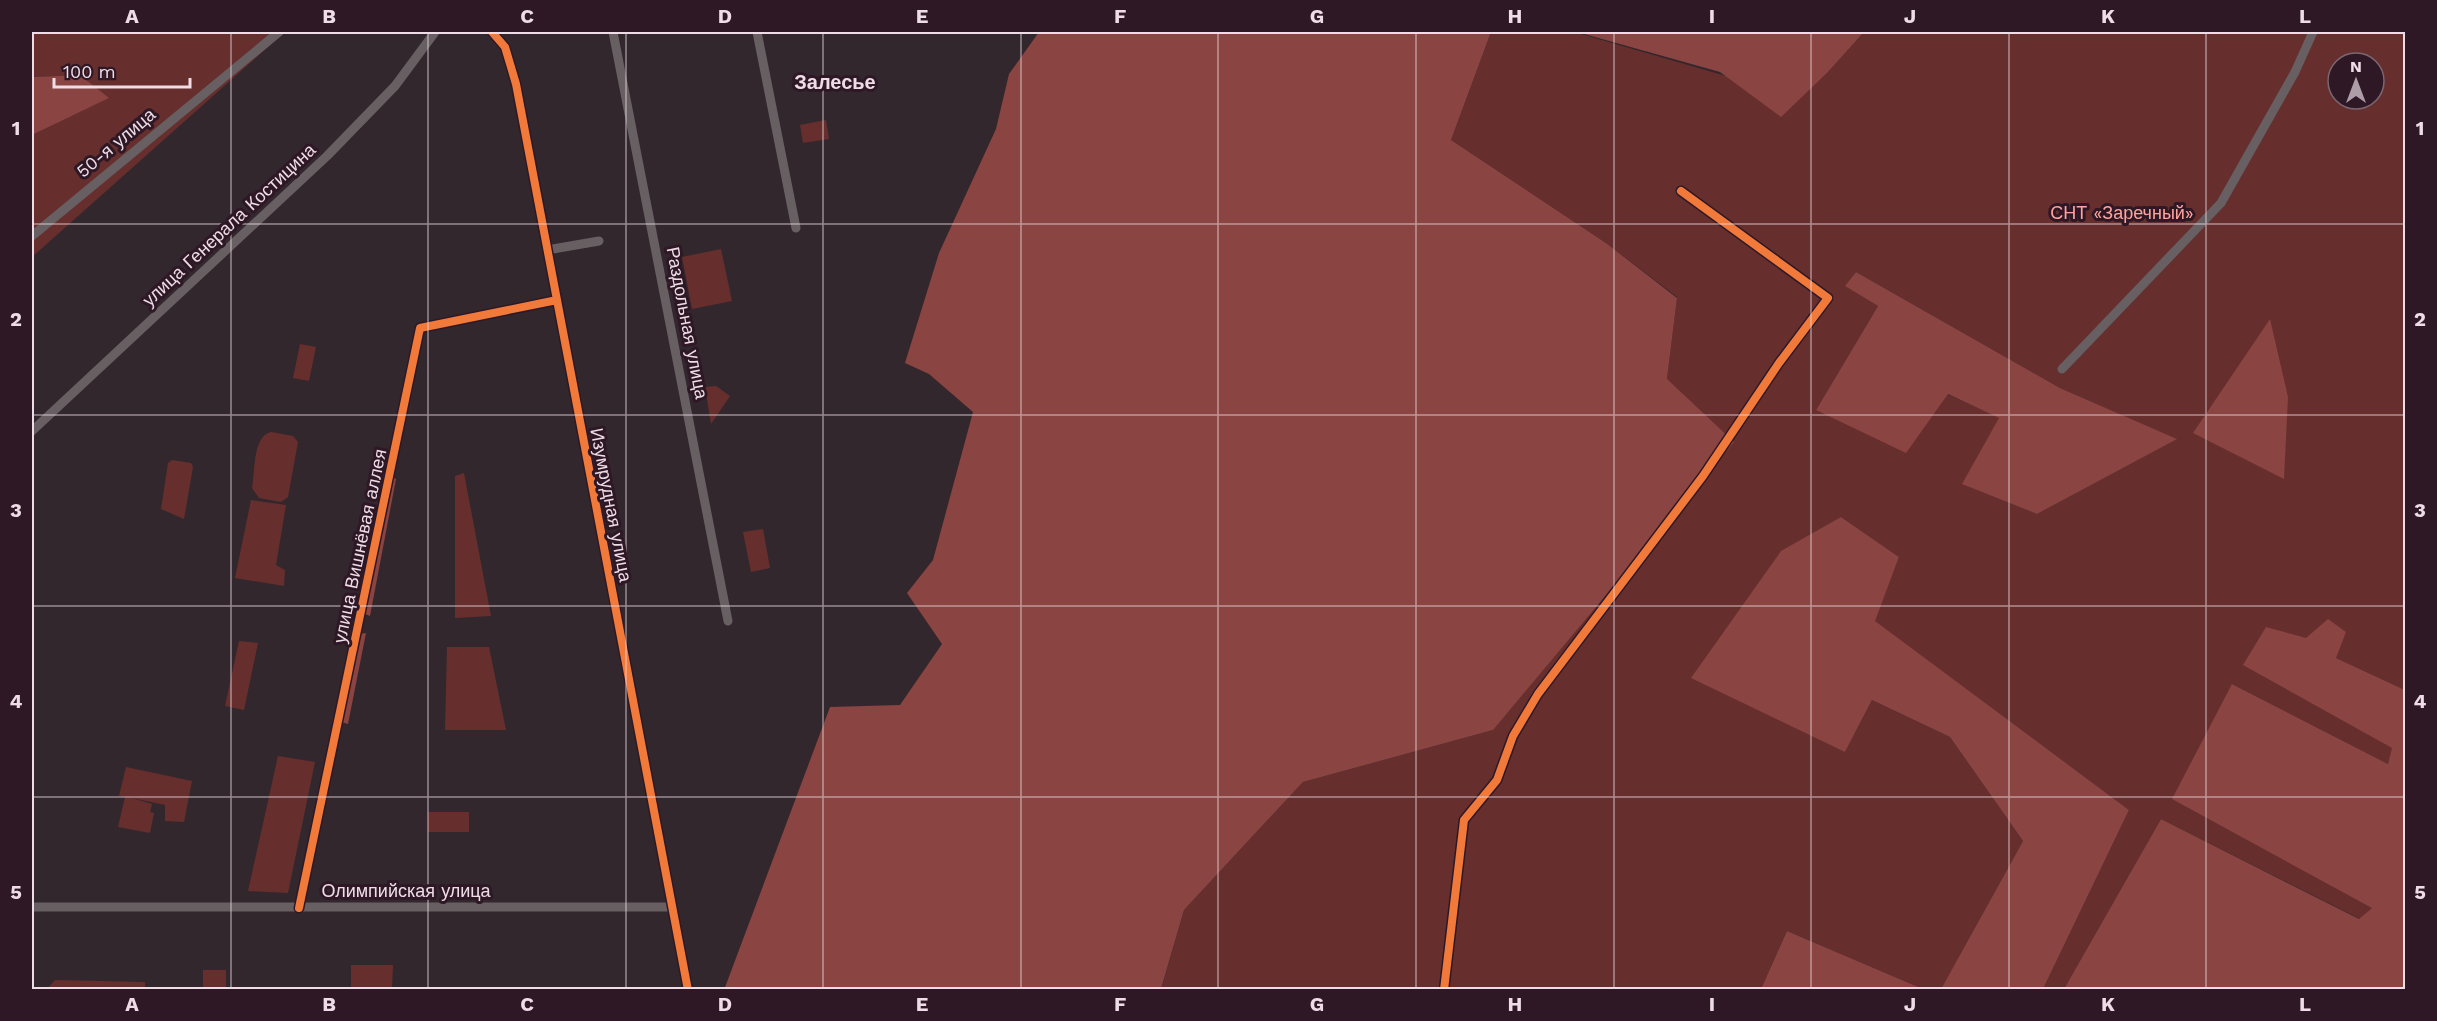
<svg xmlns="http://www.w3.org/2000/svg" width="2437" height="1021" viewBox="0 0 2437 1021" font-family="'Work Sans',sans-serif">
<rect width="100%" height="100%" fill="#33272e"/>
<!-- green -->
<path fill="#662f2d" fill-rule="evenodd" d="M32 32H285L32 257V135L108 98 80 75 32 77Z
M1491 32H1574L1726 76 1781 116 1828 72 1864 32H2405V690L2336 658 2306 638 2393 748 2388 764 2232 684 2372 908 2360 919 2161 819 2064 989H2043L2129 810 1874 621 1899 557 1841 517 1845 752 1872 700 1950 737 2023 841 1941 989H1923L1787 931 1761 989 1161 990 1184 910 1303 782 1493 730 1667 379 1677 297 1606 243 1451 140ZM2338 63H2374V99H2338ZM1856 272 2060 388 2176 439 2037 514 1963 484 2000 418 1947 394 1816 410 1878 306 1846 286Z
M826 120 829 139 803 143 800 125Z
M721 249 732 301 692 309 682 257Z
M300 344 316 347 309 381 293 378Z
M716 386 730 396 711 424 705 387Z
M271 432 293 436 298 442 288 497 281 502 259 498 252 488C255 471 253 436 271 432Z
M172 460 191 463 193 467 184 519 161 509 168 463Z
M464 473 491 616 455 618V476Z
M251 500 286 505 276 565 285 570 284 586 235 578Z
M763 529 770 568 751 572 743 532Z
M239 641 258 643 244 710 225 706Z
M447 647H489L506 730H445Z
M278 756 315 762 288 893 248 891Z
M126 767 192 781 184 822 165 821V805L132 798 152 804 150 812 154 813 150 833 118 827 125 797 119 796Z
M428 812H469V832H428Z
M351 965H393L392 989H351Z
M203 970H226V989H203Z
M55 980 145 982V989H47Z"/>
<!-- forest -->
<path fill="#8a4441" d="M1039 32H1491L1451 140 1606 243 1677 298 1667 379 1734 442 1493 730 1303 782 1184 910 1161 989 724 990 830 707 900 705 942 644 907 593 933 560 973 412 929 374 905 363 939 253 996 129 1009 74Z
M1577 32H1864L1828 72 1781 117 1720 72Z
M80 75 109 98 32 135V77Z
M1856 272 2060 388 2177 439 2037 514 1962 484 1999 418 1948 394 1906 453 1816 410 1878 306 1845 286Z
M2270 319 2288 397 2284 479 2193 433Z
M392 477 396 479 370 616 365 614Z
M1841 517 1899 557 1875 621 2129 810 2043 989H1941L2023 841 1950 737 1872 700 1845 752 1691 678 1781 551Z
M2328 619 2346 632 2336 658 2405 690V989H2064L2161 819 2359 919 2372 908 2172 799 2232 684 2388 764 2392 748 2243 665 2266 627 2306 638Z
M366 633 348 724 341 722 360 634Z
M1787 931 1923 989H1761Z"/>
<g fill="none" stroke-linecap="round" stroke-linejoin="round">
<!-- minor -->
<path stroke="#675f62" stroke-width="9" d="M492 32 505 47 516 84 688 990
M613 32 728 621
M757 32 796 228
M32 236 279 32
M547 250 599 241
M2062 369 2221 203 2295 72 2313 32
M32 431 327 156 395 86 435 32
M32 907H673
M299 908 420 328 557 300
M1444 990 1464 820 1497 780 1513 736 1538 694 1703 476 1779 363 1828 298 1681 191"/>
<defs>
<path id="cycleway" d="M492 32 505 47 516 84 688 990
M299 908 420 328 557 300
M1444 990 1464 820 1497 780 1513 736 1538 694 1703 476 1779 363 1828 298 1681 191"/>
</defs>
<!-- cycleway casing -->
<use href="#cycleway" stroke="#2f1826" stroke-width="11"/>
<!-- cycleway -->
<use href="#cycleway" stroke="#f17a3a" stroke-width="8"/>
</g>
<!-- grid -->
<path fill="none" stroke="#eedde6" stroke-width="1.5" stroke-opacity="0.55" d="M231 32V990M428 32V990M626 32V990M823 32V990M1021 32V990M1218 32V990M1416 32V990M1614 32V990M1811 32V990M2009 32V990M2206 32V990M32 224H2406M32 415H2406M32 606H2406M32 797H2406"/>
<g text-anchor="middle" stroke-width="6" stroke-linejoin="round" paint-order="stroke">
<!-- street labels -->
<g font-size="18" fill="#eedde6" stroke="#2f1826">
<text transform="translate(116 143) rotate(-40)" y="6">50-я улица</text>
<text transform="translate(229 225) rotate(-43)" y="6">улица Генерала Костицина</text>
<text transform="translate(687 323) rotate(79)" y="6">Раздольная улица</text>
<text transform="translate(611 505) rotate(79)" y="6">Изумрудная улица</text>
<text transform="translate(360 546) rotate(-78)" y="6">улица Вишнёвая аллея</text>
<text x="406" y="897">Олимпийская улица</text>
</g>
<!-- park labels -->
<g font-size="18" fill="#ffa39c" stroke="#2f1826">
<text x="2122" y="219">СНТ «Заречный»</text>
</g>
<!-- neighbourhood labels -->
<g font-size="20" font-weight="bold" fill="#eedde6" stroke="#2f1826">
<text x="835" y="89">Залесье</text>
</g>
</g>
<!-- border -->
<rect width="2437" height="1021" fill="none" stroke="#2f1826" stroke-width="66"/>
<!-- north arrow -->
<g transform="translate(2356 81)"><circle r="28" fill="#2f1826" stroke="#7b6773" stroke-width="1.5"/>
<path d="M0-4.5L10 22L0 15L-10 22Z" fill="#ad9da6"/>
<text y="-9" font-size="16" font-weight="bold" text-anchor="middle" fill="#eedde6">N</text>
</g>
<!-- scale -->
<path d="M54 78v9h136v-9" fill="none" stroke="#eedde6" stroke-width="3"/>
<text x="63" y="78" font-size="18" fill="#eedde6" stroke="#2f1826" stroke-width="4.5" paint-order="stroke">100 m</text>
<rect x="33" y="33" width="2371" height="955" fill="none" stroke="#eedde6" stroke-width="2"/>
<g font-size="20" text-anchor="middle" font-weight="bold" fill="#eedde6">
<text x="132" y="23">A</text>
<text x="329" y="23">B</text>
<text x="527" y="23">C</text>
<text x="725" y="23">D</text>
<text x="922" y="23">E</text>
<text x="1120" y="23">F</text>
<text x="1317" y="23">G</text>
<text x="1515" y="23">H</text>
<text x="1712" y="23">I</text>
<text x="1910" y="23">J</text>
<text x="2108" y="23">K</text>
<text x="2305" y="23">L</text>
<text x="16" y="135">1</text>
<text x="2420" y="135">1</text>
<text x="16" y="326">2</text>
<text x="2420" y="326">2</text>
<text x="16" y="517">3</text>
<text x="2420" y="517">3</text>
<text x="16" y="708">4</text>
<text x="2420" y="708">4</text>
<text x="16" y="899">5</text>
<text x="2420" y="899">5</text>
<text x="132" y="1011">A</text>
<text x="329" y="1011">B</text>
<text x="527" y="1011">C</text>
<text x="725" y="1011">D</text>
<text x="922" y="1011">E</text>
<text x="1120" y="1011">F</text>
<text x="1317" y="1011">G</text>
<text x="1515" y="1011">H</text>
<text x="1712" y="1011">I</text>
<text x="1910" y="1011">J</text>
<text x="2108" y="1011">K</text>
<text x="2305" y="1011">L</text>
</g>
</svg>
